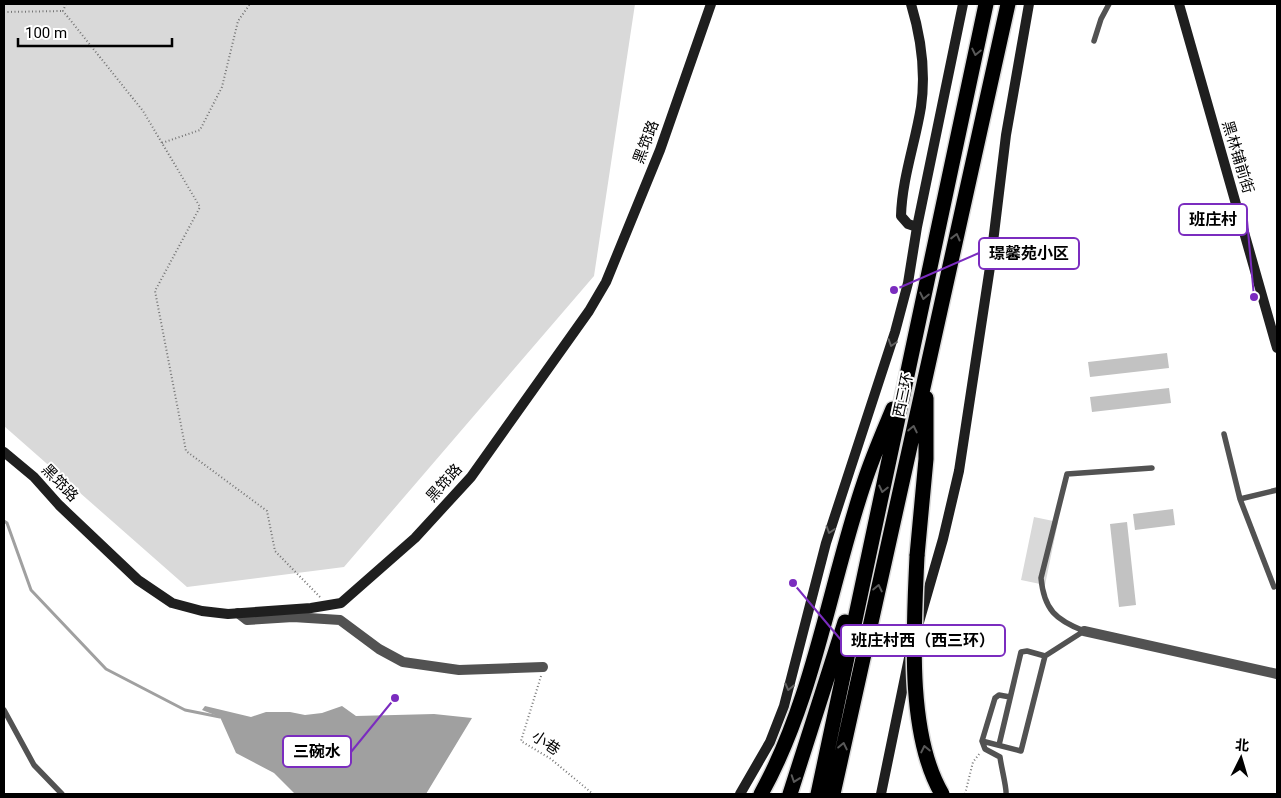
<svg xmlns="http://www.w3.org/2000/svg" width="1281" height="798" viewBox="0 0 1281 798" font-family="Roboto,'Noto Sans SC',sans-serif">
<rect width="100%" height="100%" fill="#fff"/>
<!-- green -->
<path fill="#d9d9d9" d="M4 4H635L594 276 344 567 187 587 4 426Z
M1034 517 1058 522 1045 585 1021 580Z"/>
<!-- water -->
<path fill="#a0a0a0" d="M205 706 251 717 266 712H290L305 715 322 713 342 706 356 716 434 714 472 718 426 794H295L274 773 236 753 220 717 202 710Z"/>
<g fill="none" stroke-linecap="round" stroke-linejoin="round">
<!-- stream -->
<path stroke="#a0a0a0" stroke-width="3" d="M4 521 7 523 31 590 106 669 185 710 220 717"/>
</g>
<!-- building -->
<path fill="#c2c2c2" d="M1167 353 1169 368 1090 377 1088 362Z
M1169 388 1171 403 1092 412 1090 397Z
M1173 509 1175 525 1135 530 1133 514Z
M1127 522 1136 605 1119 607 1110 524Z"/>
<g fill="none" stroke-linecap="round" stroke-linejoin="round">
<defs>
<path id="highway" d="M917 556 926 459V398
M761 794C814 698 829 587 864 483 872 458 883 433 893 409
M790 794 845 622
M818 794 986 4
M833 794 1008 4"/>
</defs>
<!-- highway casing -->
<use href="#highway" stroke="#dbdbdb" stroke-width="18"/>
<!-- path -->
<path stroke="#747474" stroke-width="2" stroke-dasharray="1 2.5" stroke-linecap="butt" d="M66 4 63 11 143 111 200 207 155 291 186 451 267 511 275 551 320 597
M4 12 63 11
M162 143 200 130 222 87 238 21 250 4
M541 676 521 741 551 759 593 794
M965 794 973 762 980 753"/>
<!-- lane -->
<path stroke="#525252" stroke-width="5.5" d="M1094 41 1101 19 1109 4
M1224 434 1240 499 1274 587
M1240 499 1277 490
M1084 631C1056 620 1044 610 1041 578L1067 474 1152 468
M4 710 34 765 62 794
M982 741 1021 751 1045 656 1084 631
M999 745 1021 652 1027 651 1045 656
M1006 794C1007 789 1001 766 1000 757L985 749 982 741 995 698 999 695 1010 697"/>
<!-- street -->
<path stroke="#525252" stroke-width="10" d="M238 613 247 620 293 617 340 620 379 649 403 662 459 670 543 667
M1084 631 1277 674"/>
<!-- secondary -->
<path stroke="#1f1f1f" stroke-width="10" d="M911 4C921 37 926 72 921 107 915 144 902 179 901 216L908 224 917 227
M1179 4 1277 348
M4 452 34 477 59 505 138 580 172 603 202 611 228 614 311 608 341 603 415 538 471 477 589 311 606 282 660 150 711 4
M919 622 943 539 959 471 990 267 1006 135 1029 4
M740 794 770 742 784 706 826 543 895 332 908 283 917 227 963 4
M881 794 910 653"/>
<!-- highway -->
<use href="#highway" stroke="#000" stroke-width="15"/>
<defs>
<path id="highway-bridge" d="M917 556C914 625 906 733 942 794"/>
</defs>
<!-- highway-bridge casing -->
<use href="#highway-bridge" stroke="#dbdbdb" stroke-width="18" stroke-linecap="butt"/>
<!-- highway-bridge -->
<use href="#highway-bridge" stroke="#000" stroke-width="15"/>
</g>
<!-- one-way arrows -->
<defs><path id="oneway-chevron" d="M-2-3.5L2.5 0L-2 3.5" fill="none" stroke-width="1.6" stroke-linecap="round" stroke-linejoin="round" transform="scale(1.25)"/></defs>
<g stroke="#595959">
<use href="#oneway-chevron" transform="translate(976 52) rotate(102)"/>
<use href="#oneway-chevron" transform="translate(956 237) rotate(-76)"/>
<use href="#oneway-chevron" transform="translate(924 296) rotate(102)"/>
<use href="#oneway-chevron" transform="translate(913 429) rotate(-78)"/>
<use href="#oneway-chevron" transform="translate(883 489) rotate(103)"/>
<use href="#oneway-chevron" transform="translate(878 588) rotate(-78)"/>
<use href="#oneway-chevron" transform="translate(843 746) rotate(-78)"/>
<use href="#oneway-chevron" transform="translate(925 749) rotate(-102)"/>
<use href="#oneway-chevron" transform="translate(795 779) rotate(109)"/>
</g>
<g stroke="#626262">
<use href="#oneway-chevron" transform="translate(892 343) rotate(108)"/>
<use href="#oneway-chevron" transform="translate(830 530) rotate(108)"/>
<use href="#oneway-chevron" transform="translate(789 687) rotate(104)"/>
</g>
<g text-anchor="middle" stroke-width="4" stroke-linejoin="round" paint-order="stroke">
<!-- street labels -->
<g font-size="15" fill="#000" stroke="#fff">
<text transform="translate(646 142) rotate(-69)" y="5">黑筇路</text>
<text transform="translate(1238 157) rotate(73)" y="5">黑林铺前街</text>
<text transform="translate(903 395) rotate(-78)" y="5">西三环</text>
<text transform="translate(60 483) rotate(46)" y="5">黑筇路</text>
<text transform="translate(444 483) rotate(-48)" y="5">黑筇路</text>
<text transform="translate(546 743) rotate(34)" y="5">小巷</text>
</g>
</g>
<!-- callouts -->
<path fill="none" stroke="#7b2cbf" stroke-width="2" d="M1254 297L1247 220M894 290L979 253M793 583L841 640M395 698L351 752"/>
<g fill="#7b2cbf" stroke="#fff" stroke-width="2">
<circle cx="1254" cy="297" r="5"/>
<circle cx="894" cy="290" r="5"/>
<circle cx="793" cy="583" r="5"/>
<circle cx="395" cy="698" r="5"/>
</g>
<g fill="#fff" stroke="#7b2cbf" stroke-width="2">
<rect x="1179" y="204" width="68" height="31" rx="5"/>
<rect x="979" y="238" width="100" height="31" rx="5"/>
<rect x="841" y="625" width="164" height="31" rx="5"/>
<rect x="283" y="736" width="68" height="31" rx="5"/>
</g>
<g font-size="16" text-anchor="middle" font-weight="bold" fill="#000">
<text x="1213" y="225">班庄村</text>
<text x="1029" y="259">璟馨苑小区</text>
<text x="923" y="646">班庄村西（西三环）</text>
<text x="317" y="757">三碗水</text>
</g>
<!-- border -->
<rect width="1281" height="798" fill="none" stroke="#000000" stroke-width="10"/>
<!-- north arrow -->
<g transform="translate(1241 758) rotate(5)" stroke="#ffffff" stroke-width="4" paint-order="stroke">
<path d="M0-4L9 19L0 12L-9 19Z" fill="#000000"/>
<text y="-8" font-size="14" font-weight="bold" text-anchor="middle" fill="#000000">北</text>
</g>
<!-- scale -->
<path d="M18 38v8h154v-8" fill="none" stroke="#000000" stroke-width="2.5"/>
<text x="25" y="38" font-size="15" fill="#000000" stroke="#ffffff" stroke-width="4" paint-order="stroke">100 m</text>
</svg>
